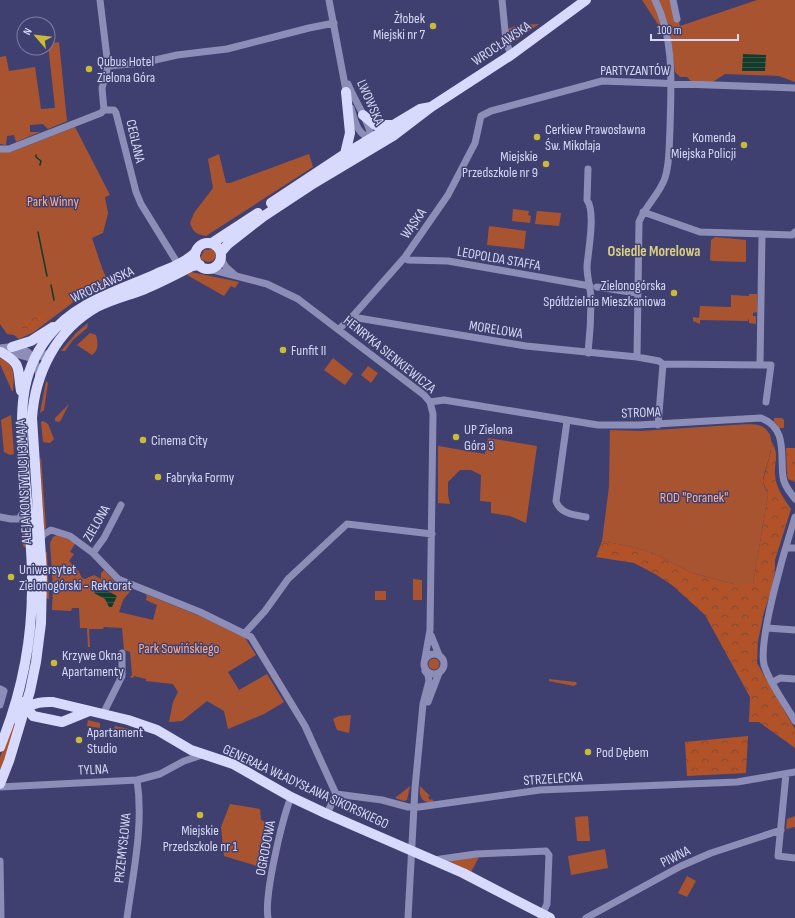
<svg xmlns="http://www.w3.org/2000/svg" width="795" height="918" viewBox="0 0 795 918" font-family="'Sofia Sans Condensed',sans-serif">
<defs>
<pattern id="forest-crowns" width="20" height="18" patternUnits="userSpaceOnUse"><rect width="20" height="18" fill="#b25228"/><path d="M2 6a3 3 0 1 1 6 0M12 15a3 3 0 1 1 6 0" fill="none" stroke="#844b36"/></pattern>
<pattern id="water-rules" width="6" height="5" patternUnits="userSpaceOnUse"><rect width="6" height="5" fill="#133b2a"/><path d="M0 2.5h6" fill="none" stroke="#35574a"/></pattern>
</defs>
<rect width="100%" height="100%" fill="#404070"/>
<!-- green -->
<path fill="#a95431" d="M642 0H674L680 26 757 0H795V82L779 76 725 74 711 83 691 81 687 77H680L675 72 670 31 661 29Z
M539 24 517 40 509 43 508 29 515 26V34L518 33V30L521 29V25Z
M59 42 67 121 48 129 43 124 30 125V132H40L16 142 14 135 7 136 6 145 0 144V57L6 56 9 71 35 67 41 109 55 108 48 44Z
M75 127 110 195 105 197 108 213 103 233 92 238 102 268 109 284 107 282 108 285 80 297 34 332 19 339 14 335 7 334 0 324V152H11Z
M219 154 226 183H230L309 154 313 167 206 236C196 234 193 232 190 223L194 213 213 188 208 159Z
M513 209 529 211 528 215 531 216 530 223 512 221Z
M537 211 561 213 559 226 535 224Z
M489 226 526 231 524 249 487 245Z
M715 237 746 240V262L713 261 710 260 711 240Z
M214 249 216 256 213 261 208 262 200 259 204 250Z
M191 272 239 282 235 288 231 286 224 296 187 275Z
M749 294H757V312L753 313V316H756V324L749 323V318L748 321 700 320V324L693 321V317L699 318 700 306 731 307V295L749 296Z
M88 323 87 328 73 340 65 351H61L76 333Z
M90 333 96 335C98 343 99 350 92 355L77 345Z
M0 358C16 364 14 377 13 391H12L0 364Z
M333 358 353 374 345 385 324 370Z
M368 366 378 373 371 383 361 375Z
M46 381 48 383 44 410 40 413Z
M69 404 61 420 59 422 55 421V418Z
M11 415 14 454 10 455 4 452 1 420Z
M774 418H782L784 420V428H779L774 421Z
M43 421 48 424 54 439 50 443 43 442 41 422Z
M733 425C741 425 753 423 761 426 782 436 765 465 763 480 763 484 766 490 768 495L753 584H734L692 573 653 553 628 546 602 541 609 487 610 430 641 431Z
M488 438 537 446 526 523 510 516 491 513V502L480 501 481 475 471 470H460L448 482V495L450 504 438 503V446L485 454Z
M41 457 46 527 44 531 40 461Z
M24 517 27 548H26L23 546 21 520Z
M57 535 76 542 70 552 74 554 69 561 79 572 82 578 85 579 94 575 101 579V573L104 570 114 581 132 589 123 600 119 612 153 620 157 605 146 600 147 596 145 594 202 617 245 638 256 655 228 672 239 690 267 674 284 702 264 714 228 729 224 711 207 701 182 721 169 722 173 702 178 692 173 684 146 681V679L134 676 133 678 130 677 132 675 130 652 124 650 122 628 104 627 103 629H89L90 647H88L87 628H80L79 608H72L71 611 52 610 53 588 50 543 53 537Z
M44 552H47L49 599 46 598Z
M413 579 422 580V600H413Z
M375 591H386V600H375Z
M428.5 664a5.5 5.5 0 1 1 11 0a5.5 5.5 0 1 1-11 0Z
M549 679 576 682 577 684 574 686 549 681Z
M351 715 349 733 337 730 333 719 339 716Z
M88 720 100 723V728L87 726Z
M13 724 17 725 0 774V757Z
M115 726 139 731 114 729Z
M410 786 407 800 404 801 395 798Z
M420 786 430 796 428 797 430 800 432 799 434 802C422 803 419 798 420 786Z
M230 804 260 809 261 820 266 822 257 866 224 856 221 827Z
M588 816 590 841H577L575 817Z
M795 816V827L786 829 787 819Z
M605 849 608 868 571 875 568 856Z
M479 857 471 872 450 862 449 860Z
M687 876 696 881 687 897 678 893Z"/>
<!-- forest -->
<path fill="url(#forest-crowns)" d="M99 277H100L103 283 101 287 79 297 62 309 61 303 80 283 94 278 99 284Z
M47 312 49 315 30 328 24 329 21 327 32 318Z
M771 441C780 455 774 460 775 475 776 488 784 499 791 509L775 560V571L771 591 764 612 758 641 757 663 795 729V748L759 722H749L750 697 705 615 672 585 655 574 634 563 596 557 602 541 628 546 653 553 692 573 734 584H753L768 495 763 481 771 451Z
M786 448H795V482L788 479 787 475Z
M748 736 746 773 687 776 685 742Z"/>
<!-- water -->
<path fill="url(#water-rules)" d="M743 54 766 55 765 71H742Z
M99 586 117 596 112 607H109L105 599 94 593 95 588Z"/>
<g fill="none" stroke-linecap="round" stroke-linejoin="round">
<!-- stream -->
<path stroke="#133b2a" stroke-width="1.5" d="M36 155V157L41 161 40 165
M38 232 47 276
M51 285 54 300"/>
<!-- minor -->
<path stroke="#8c8eb8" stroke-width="7" d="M100 0 108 66 102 88 104 110
M329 0 347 96
M502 0 506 41 511 55
M655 0C675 39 671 87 670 129 669 145 670 163 665 178 659 195 645 206 639 222L637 357 659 361 663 364 658 425
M673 0 677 19
M108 66 142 63 177 55 227 49 309 28 334 23
M348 84C354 100 373 127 371 142
M351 108C355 122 357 135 373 139
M104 110H114L116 113 136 192 141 204 178 264
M0 149H9L101 113 104 110
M643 212 700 232 792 235 795 232
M405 257 408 260 448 261 590 286
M221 259 226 267 235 275
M209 269 267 284 298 299 424 395 430 402 433 414 430 630 425 658
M597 287 637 293
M352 317 526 346 637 357
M339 329 352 317 405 257 448 195 475 143 481 116 491 111 602 81 795 88
M0 348C25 344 36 353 39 377
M4 352C27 353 25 365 51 352
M588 353C590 335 591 318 591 300 591 289 587 278 587 267 588 251 596 212 587 200L588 169
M663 364 771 365 766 402
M760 365 762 235
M430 402 444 400 598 425H638L761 418C788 428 780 455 783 477 784 486 790 492 795 499
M567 421 556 501C560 514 575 515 586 517
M0 517 11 519H19L26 507
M795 517C786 545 758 639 764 665 770 684 785 703 795 721
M40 539 44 534 51 530 70 536 93 553 118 579 200 612 251 637 305 726 336 794
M786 548H795
M93 553 104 538 121 505
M767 628 795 630
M245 633 265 611 288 579 347 524 432 534
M431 635 439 655
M424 664a10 10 0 1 1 20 0a10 10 0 1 1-20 0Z
M773 682 780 678 795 679
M0 689 4 691 0 705
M428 702 439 673
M103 714 122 676V653
M786 774 778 856 795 858
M0 787 137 780 160 774 184 761 202 755
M327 814 336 794 382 800 408 807H419L540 790 737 782 795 772
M434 860 476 854 546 851 549 855 547 904 541 917
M0 861 1 918
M127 918C133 873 144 825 137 780
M268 918C264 895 282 820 291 797
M408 918 415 788 423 704 429 681 428 675 425 671
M586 918 681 866 711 853 781 830"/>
<!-- major -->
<path stroke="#d8dafd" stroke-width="10" d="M363 115 375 125H392
M345 154 350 133 346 92
M271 203 345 154 420 109 431 107
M195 256a13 13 0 1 1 26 0a13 13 0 1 1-26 0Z
M212 243 258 213
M222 251 228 244 264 216 311 185 393 136 431 107 511 55 586 0
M12 347 31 341 53 327
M1 352C23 365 17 368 21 391
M23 702 33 716 62 722 89 711
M11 720C23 707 34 701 53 702L128 720 157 730 191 750 233 764 291 797 327 814 463 873 550 918
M0 747C21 696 32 643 32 588 33 548 27 507 24 467 21 420 17 376 48 337 75 302 118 291 156 274 170 268 185 263 196 252
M0 784 9 761 30 691 36 662 41 623 42 573 32 418C35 373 56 330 97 307 112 299 130 295 145 289 161 282 177 274 192 266L200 265"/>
</g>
<!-- markers -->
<g fill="#caba3a" stroke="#404070" stroke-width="1.5">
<circle cx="433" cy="26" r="4"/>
<circle cx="89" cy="69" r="4"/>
<circle cx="537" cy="137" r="4"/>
<circle cx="744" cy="145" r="4"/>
<circle cx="546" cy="164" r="4"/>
<circle cx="674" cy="293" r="4"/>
<circle cx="283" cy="350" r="4"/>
<circle cx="456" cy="437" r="4"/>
<circle cx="143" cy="440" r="4"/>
<circle cx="158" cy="477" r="4"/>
<circle cx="11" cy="577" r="4"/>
<circle cx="54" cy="663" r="4"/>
<circle cx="79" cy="740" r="4"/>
<circle cx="588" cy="752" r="4"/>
<circle cx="200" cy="815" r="4"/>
</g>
<g text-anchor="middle" stroke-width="3" stroke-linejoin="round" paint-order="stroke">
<!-- poi labels -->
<g font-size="14" fill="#d6d8f5" stroke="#404070" text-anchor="start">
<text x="425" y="23" text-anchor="end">Żłobek<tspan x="425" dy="16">Miejski nr 7</tspan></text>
<text x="97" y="66">Qubus Hotel<tspan x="97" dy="16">Zielona Góra</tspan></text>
<text x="545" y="134">Cerkiew Prawosławna<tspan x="545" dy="16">Św. Mikołaja</tspan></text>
<text x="736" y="142" text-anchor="end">Komenda<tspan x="736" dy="16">Miejska Policji</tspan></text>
<text x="538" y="161" text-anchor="end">Miejskie<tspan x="538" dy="16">Przedszkole nr 9</tspan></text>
<text x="666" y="290" text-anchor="end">Zielonogórska<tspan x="666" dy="16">Spółdzielnia Mieszkaniowa</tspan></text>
<text x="291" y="355">Funfit II</text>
<text x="464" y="434">UP Zielona<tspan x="464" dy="16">Góra 3</tspan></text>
<text x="151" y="445">Cinema City</text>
<text x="166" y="482">Fabryka Formy</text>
<text x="19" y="574">Uniwersytet<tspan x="19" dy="16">Zielonogórski - Rektorat</tspan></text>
<text x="62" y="660">Krzywe Okna<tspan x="62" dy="16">Apartamenty</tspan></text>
<text x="87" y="737">Apartament<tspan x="87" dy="16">Studio</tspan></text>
<text x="596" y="757">Pod Dębem</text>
<text x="200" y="835" text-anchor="middle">Miejskie<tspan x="200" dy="16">Przedszkole nr 1</tspan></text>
</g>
<!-- street labels -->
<g font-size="14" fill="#d6d8f5" stroke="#404070">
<text transform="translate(501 43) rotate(-34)" y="5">WROCŁAWSKA</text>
<text x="635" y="75">PARTYZANTÓW</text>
<text transform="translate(371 102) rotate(66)" y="5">LWOWSKA</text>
<text transform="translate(136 141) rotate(77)" y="5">CEGLANA</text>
<text transform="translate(413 223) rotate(-55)" y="5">WĄSKA</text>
<text transform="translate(499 258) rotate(10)" y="5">LEOPOLDA STAFFA</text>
<text transform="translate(102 284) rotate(-25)" y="5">WROCŁAWSKA</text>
<text transform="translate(496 329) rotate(9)" y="5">MORELOWA</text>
<text transform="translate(390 354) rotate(39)" y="5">HENRYKA SIENKIEWICZA</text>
<text transform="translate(641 412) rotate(-2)" y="5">STROMA</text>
<text transform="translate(23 482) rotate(-93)" y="5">ALEJA KONSTYTUCJI 3 MAJA</text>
<text transform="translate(96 523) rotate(-60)" y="5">ZIELONA</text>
<text transform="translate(93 769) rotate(-3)" y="5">TYLNA</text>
<text transform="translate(553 778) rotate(-4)" y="5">STRZELECKA</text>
<text transform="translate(306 786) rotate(25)" y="5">GENERAŁA WŁADYSŁAWA SIKORSKIEGO</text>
<text transform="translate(122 848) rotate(-84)" y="5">PRZEMYSŁOWA</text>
<text transform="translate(265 848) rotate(-79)" y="5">OGRODOWA</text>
<text transform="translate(675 856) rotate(-26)" y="5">PIWNA</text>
</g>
<!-- park labels -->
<g font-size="14" fill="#faad8f" stroke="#404070">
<text x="53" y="206">Park Winny</text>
<text x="694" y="502">ROD "Poranek"</text>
<text x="179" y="653">Park Sowińskiego</text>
</g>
<!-- neighbourhood labels -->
<g font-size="15" font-weight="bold" fill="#d9cf81" stroke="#404070">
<text x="654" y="256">Osiedle Morelowa</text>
</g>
</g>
<!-- north arrow -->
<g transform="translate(36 36) rotate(298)"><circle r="19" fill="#404070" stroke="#7c7da5"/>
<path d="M0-3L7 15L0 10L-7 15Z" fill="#caba3a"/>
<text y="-6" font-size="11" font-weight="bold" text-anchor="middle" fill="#d6d8f5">N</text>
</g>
<!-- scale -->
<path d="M651 34v6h87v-6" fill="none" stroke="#d6d8f5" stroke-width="2"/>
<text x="657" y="34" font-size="12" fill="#d6d8f5" stroke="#404070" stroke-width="3" paint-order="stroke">100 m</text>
</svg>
